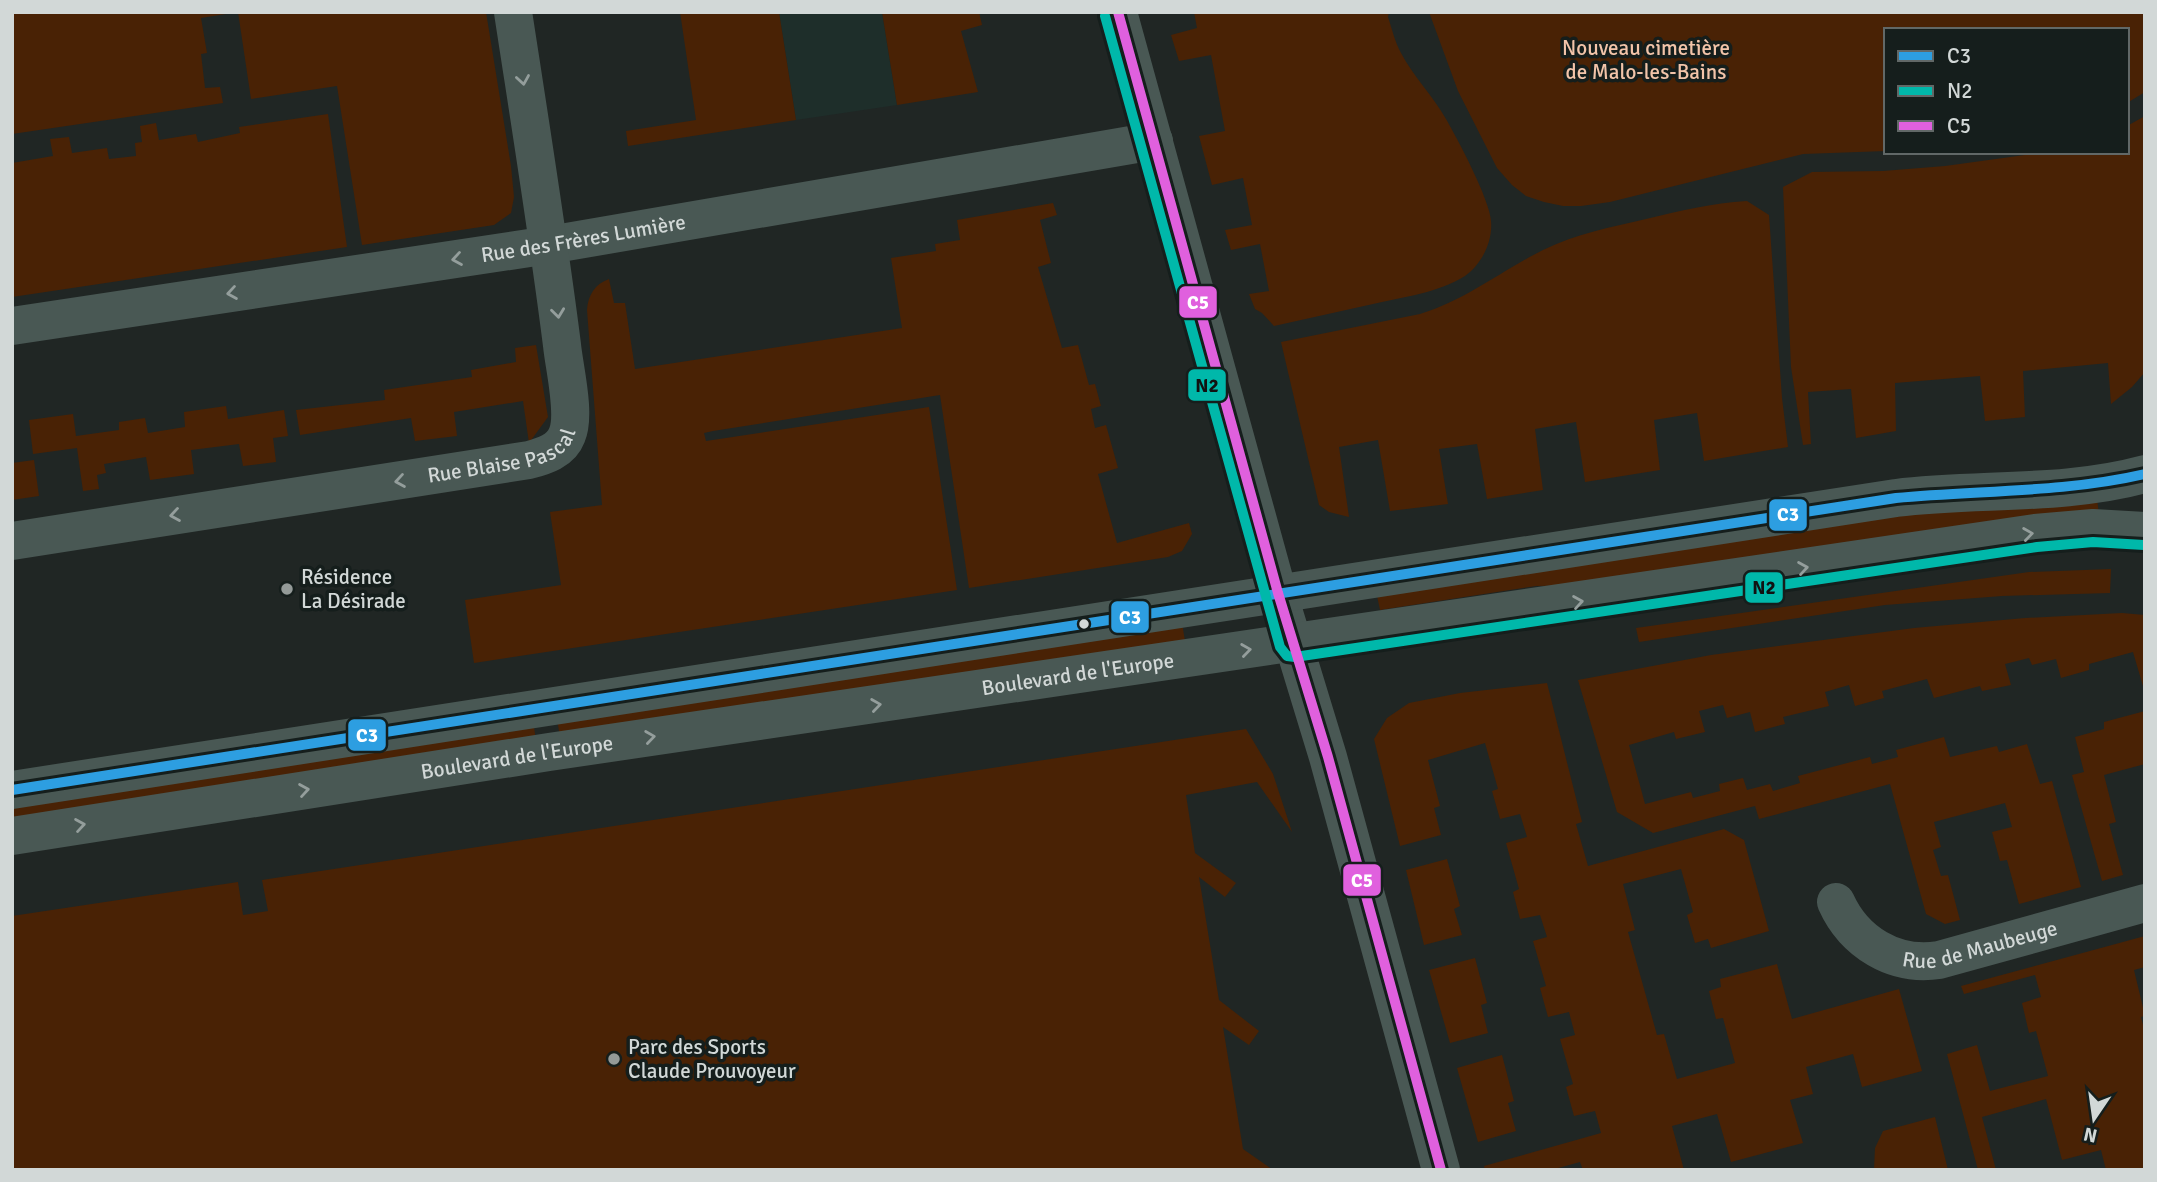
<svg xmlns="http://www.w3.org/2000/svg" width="2157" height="1182" viewBox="0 0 2157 1182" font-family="Signika,sans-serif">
<rect width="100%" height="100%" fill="#202624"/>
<!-- built -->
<path fill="#1e2e2a" d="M779 12H882L897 105 796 120Z"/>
<!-- green -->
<path fill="#492205" d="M12 12H225L226 14 201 18 207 53 201 54 205 88 220 87 223 103 12 134Z
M238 12H486L511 166 514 197 511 213 494 225 362 245 337 86 251 99Z
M680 12H779L796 120 628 146 626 131 696 120Z
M882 12H979L982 25 961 31 978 92 897 105Z
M1194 12H1389L1388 17C1392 29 1395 42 1401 53 1413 76 1433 96 1446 119 1457 138 1490 200 1491 221 1493 241 1482 264 1465 276 1438 293 1403 297 1373 304 1340 311 1307 319 1274 326L1262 313 1255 309 1249 294 1269 291 1260 244 1231 250 1225 230 1252 225 1243 178 1212 185 1199 136 1225 131 1211 55 1179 61 1171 35 1197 28Z
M1429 12H2145V92L2127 103V30H1886V151L1803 154 1610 202 1581 206H1563L1544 202 1526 196 1512 185 1497 168 1458 91Z
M328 114 347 247 12 297V163L53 156 50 139 69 137 72 153 107 148 109 159 136 156 135 143 142 142 140 126 156 123 159 140 196 134 198 142 240 133 239 127Z
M2145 116V372L2132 387 2111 404 2108 363 2023 371 2025 417 1985 421 1980 376 1895 383 1896 431 1856 438 1851 389 1808 392 1811 444 1803 445 1791 367 1783 187 1812 172 1883 171 1945 166 2046 152H2127V126Z
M1747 201 1769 215 1782 398 1788 447 1704 461 1697 413 1654 420 1660 470 1585 482 1576 422 1535 429 1543 490 1487 499 1477 444 1439 449 1448 504 1390 511 1378 440 1339 447 1349 517 1329 512 1319 505 1281 342 1420 314C1466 300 1501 271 1543 250 1575 234 1612 227 1646 219 1680 211 1712 203 1747 201Z
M1053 203 1057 215 1040 220 1051 263 1038 267 1062 348 1078 345 1089 385 1095 384 1101 406 1091 409 1095 428 1106 425 1118 468 1098 474 1117 543 1189 523 1192 534 1182 551 1168 557 969 588 940 395 713 431 704 433 706 441 929 407 957 590 474 663 465 600 561 585 550 512 602 505 587 310C588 295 595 284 609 279L614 303H625L635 369 902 328 891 258 936 251 935 244 960 240 957 220Z
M536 345 548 417 529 443 523 401 454 412 457 436 415 441 411 418 300 435 296 410 385 400 384 390 472 377 471 370 516 362 515 348Z
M226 406 228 419 284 410 288 436 273 438 276 462 243 466 239 444 191 450 194 474 150 480 146 457 104 464 106 473 97 475 99 489 83 491 77 448 33 454 29 420 73 414 76 436 119 430V422L145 418 148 433 185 427 184 412Z
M34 460 39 496 12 500V463Z
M2097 499 2099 514 1600 585 1536 586 1380 610 1376 591 1877 515Z
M2111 569 2110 593 2002 596 1885 605 1639 642 1636 628 2029 572Z
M2122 613 2145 615V693L2133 652 2089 664V670L2061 678 2056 659 2032 665 2029 658 2005 664 2011 685 1982 691 1980 686 1934 698 1927 679 1882 691 1884 698 1855 706 1849 685 1825 692 1829 706 1783 717 1785 724 1755 732 1750 712 1727 718 1723 705 1699 711 1705 732 1676 739 1674 732 1629 745 1645 804 1691 792 1693 798 1720 791 1719 784 1743 778 1747 790 1770 784 1773 791 1800 783 1798 776 1870 757 1872 764 1898 757 1896 750 1944 737 1950 757 1997 746 1999 752 2027 744 2040 784 2052 781 2081 887 2019 904 2007 860 2000 861 1992 832 2012 827 2005 803 1934 822 1941 847 1933 850 1941 876 1948 875 1960 920 1945 924 1926 914 1890 784 1759 819 1755 806 1653 833 1617 812 1578 680 1711 655 1914 628 2025 618Z
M1182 623 1185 641 560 737 557 719Z
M1547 683 1582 822 1576 824 1588 866 1724 829 1744 840 1769 931 1711 948 1708 939 1695 943 1687 915 1693 912 1681 869 1623 884 1635 930 1628 932 1657 1035 1664 1034 1677 1079 1735 1063 1723 1018 1716 1019 1709 991 1721 987 1720 979 1777 964 1792 1019 1899 989 1922 1071 1862 1087 1853 1054 1806 1067 1813 1094 1790 1100 1803 1143 1731 1162 1717 1114 1672 1126 1684 1170H1583L1580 1162 1551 1170H1485L1484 1166 1601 1133 1595 1111 1574 1116 1566 1087 1573 1084 1560 1039 1575 1035 1569 1012 1548 1017 1540 988 1546 986 1533 941 1547 937 1540 915 1520 919 1513 892 1519 889 1506 843 1527 837 1520 814 1500 819 1492 791 1498 789 1485 743 1428 760 1440 806 1434 808 1441 835 1400 846 1374 739 1387 718 1409 703 1460 693Z
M2145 711V764L2104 775 2116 822 2109 824 2123 875 2102 881 2072 775 2084 772 2075 737 2104 729V722Z
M533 720 536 741 12 823V802Z
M1246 729 1273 774 1292 832 1257 782 1186 795 1195 853 1236 883 1225 897 1199 877 1219 1000 1259 1031 1249 1045 1223 1027 1243 1149 1273 1170H12V916L238 882 243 915 268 911 262 880Z
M1447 859 1460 906 1454 909 1462 935 1424 945 1406 870Z
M2145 936V967L2134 970 2145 1016 2141 1017 2145 1033V1170H2106L2101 1150 2062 1160 2046 1099 1982 1117 1996 1170H1978L1947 1054 1977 1045 1990 1091 2048 1076 2036 1031 2029 1033 2022 1003 2041 997 2035 975 1964 994 1961 986Z
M1475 958 1487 1003 1481 1005 1488 1033 1450 1043 1429 970Z
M1502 1055 1514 1101 1508 1103 1516 1131 1478 1142 1457 1068Z
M1935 1117 1948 1170H1874L1875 1148 1883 1131Z"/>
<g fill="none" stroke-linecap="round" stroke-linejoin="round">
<!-- minor -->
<g stroke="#495854" stroke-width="38">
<path id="s1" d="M12 326 549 245 1154 141"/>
<path id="s2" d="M12 541 529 460C544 456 561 451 567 435 576 414 564 367 562 345 548 234 530 123 513 12"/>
<path id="s3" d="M1836 902C1854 942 1894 967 1939 960L2145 903"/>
</g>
<!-- tertiary -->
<g stroke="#495854" stroke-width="38">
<path d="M1118 12 1278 593 1328 757 1441 1170"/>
<path d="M12 790 1896 498C1979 488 2064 496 2145 474"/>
<path id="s4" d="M12 836 549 752 2035 533 2093 528 2145 531"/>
</g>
<defs>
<path id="bus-1" d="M12 790 1896 498C1979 490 2063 493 2145 474"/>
<path id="bus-2" d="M1105 16 1280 647 1287 656 1295 657 2037 547 2093 542 2144 545"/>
<path id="bus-3" d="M1118 12 1278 593 1328 757 1441 1170"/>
</defs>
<!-- bus-1 casing -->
<use href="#bus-1" stroke="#151e1c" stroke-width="16"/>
<!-- bus-2 casing -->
<use href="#bus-2" stroke="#151e1c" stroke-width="16"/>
<!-- bus-3 casing -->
<use href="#bus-3" stroke="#151e1c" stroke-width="16"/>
<!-- bus-1 -->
<use href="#bus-1" stroke="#2d9ee1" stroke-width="10"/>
<!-- bus-2 -->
<use href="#bus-2" stroke="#00b8aa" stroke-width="10"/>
<!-- bus-3 -->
<use href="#bus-3" stroke="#e060de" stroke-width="10"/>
</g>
<!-- one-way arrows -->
<defs><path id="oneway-chevron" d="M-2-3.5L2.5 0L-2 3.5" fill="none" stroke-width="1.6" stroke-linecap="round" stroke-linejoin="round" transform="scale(1.75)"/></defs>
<g stroke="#949e9c">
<use href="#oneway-chevron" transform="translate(523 80) rotate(81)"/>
<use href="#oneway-chevron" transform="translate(457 259) rotate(171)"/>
<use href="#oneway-chevron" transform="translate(232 293) rotate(171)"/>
<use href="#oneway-chevron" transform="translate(558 313) rotate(83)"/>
<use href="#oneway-chevron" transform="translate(400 481) rotate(171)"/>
<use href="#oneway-chevron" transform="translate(175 515) rotate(171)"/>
<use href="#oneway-chevron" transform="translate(2028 534) rotate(-8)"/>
<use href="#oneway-chevron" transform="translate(1803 568) rotate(-9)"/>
<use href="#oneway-chevron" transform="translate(1578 602) rotate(-9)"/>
<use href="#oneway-chevron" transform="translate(1246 650) rotate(-8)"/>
<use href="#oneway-chevron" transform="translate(876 705) rotate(-8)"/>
<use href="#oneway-chevron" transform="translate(650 737) rotate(-8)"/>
<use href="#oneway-chevron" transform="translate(304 790) rotate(-9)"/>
<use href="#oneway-chevron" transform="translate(80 825) rotate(-9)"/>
</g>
<!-- markers -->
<g fill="#949a98" stroke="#151e1c" stroke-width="2.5">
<circle cx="287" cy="589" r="7"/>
<circle cx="614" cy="1059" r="7"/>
</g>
<circle fill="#d2d8d7" stroke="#151e1c" stroke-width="2.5" cx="1084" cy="624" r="6"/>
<g text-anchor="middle" stroke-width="7" stroke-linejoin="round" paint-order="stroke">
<!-- park labels -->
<g font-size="21" fill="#f2c4a9" stroke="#151e1c">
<text x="1646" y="55">Nouveau cimetière<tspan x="1646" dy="24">de Malo-les-Bains</tspan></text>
</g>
<!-- street labels -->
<g font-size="21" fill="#d2d8d7" stroke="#151e1c">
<text dy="7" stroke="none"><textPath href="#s1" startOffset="578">Rue des Frères Lumière</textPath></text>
<text dy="7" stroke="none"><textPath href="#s2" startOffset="499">Rue Blaise Pascal</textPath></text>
<text dy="7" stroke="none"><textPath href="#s4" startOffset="1078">Boulevard de l'Europe</textPath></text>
<text dy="7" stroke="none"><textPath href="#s4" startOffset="511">Boulevard de l'Europe</textPath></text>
<text dy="7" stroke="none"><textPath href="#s3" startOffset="170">Rue de Maubeuge</textPath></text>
</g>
<!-- poi labels -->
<g font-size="21" fill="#d2d8d7" stroke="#151e1c" text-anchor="start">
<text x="301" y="584">Résidence<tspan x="301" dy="24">La Désirade</tspan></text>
<text x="628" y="1054">Parc des Sports<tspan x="628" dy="24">Claude Prouvoyeur</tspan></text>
</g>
</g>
<g stroke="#151e1c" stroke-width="2.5">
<rect x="1178" y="285" width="40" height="34" rx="7" fill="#e060de"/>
<rect x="1187" y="368" width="40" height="34" rx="7" fill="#00b8aa"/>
<rect x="1768" y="498" width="40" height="34" rx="7" fill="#2d9ee1"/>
<rect x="1744" y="571" width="40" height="33" rx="7" fill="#00b8aa"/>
<rect x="1110" y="600" width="40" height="34" rx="7" fill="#2d9ee1"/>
<rect x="347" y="718" width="40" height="34" rx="7" fill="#2d9ee1"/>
<rect x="1342" y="863" width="40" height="34" rx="7" fill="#e060de"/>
</g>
<g font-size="19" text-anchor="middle" font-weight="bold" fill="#fff">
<text x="1198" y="309">C5</text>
<text x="1788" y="521">C3</text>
<text x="1130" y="624">C3</text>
<text x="367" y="742">C3</text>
<text x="1362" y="887">C5</text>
</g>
<g font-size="19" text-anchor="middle" font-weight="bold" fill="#111">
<text x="1207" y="392">N2</text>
<text x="1764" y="594">N2</text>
</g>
<!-- border -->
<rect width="2157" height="1182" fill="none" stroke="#d2d8d7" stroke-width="28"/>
<!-- legend -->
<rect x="1884" y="28" width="245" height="126" fill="#151e1c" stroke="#616867" stroke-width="2"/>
<rect x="1898" y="51" width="35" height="10" fill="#2d9ee1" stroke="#616867" stroke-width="2"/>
<text x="1947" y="63" font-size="21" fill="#d2d8d7">C3</text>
<rect x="1898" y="86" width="35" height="10" fill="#00b8aa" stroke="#616867" stroke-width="2"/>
<text x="1947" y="98" font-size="21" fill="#d2d8d7">N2</text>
<rect x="1898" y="121" width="35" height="10" fill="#e060de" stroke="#616867" stroke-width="2"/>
<text x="1947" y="133" font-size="21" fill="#d2d8d7">C5</text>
<!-- north arrow -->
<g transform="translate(2094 1119) rotate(193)" stroke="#151e1c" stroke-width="5" paint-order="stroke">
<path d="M0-5L12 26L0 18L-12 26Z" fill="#d2d8d7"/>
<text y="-10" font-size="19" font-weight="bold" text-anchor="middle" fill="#d2d8d7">N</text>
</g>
</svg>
